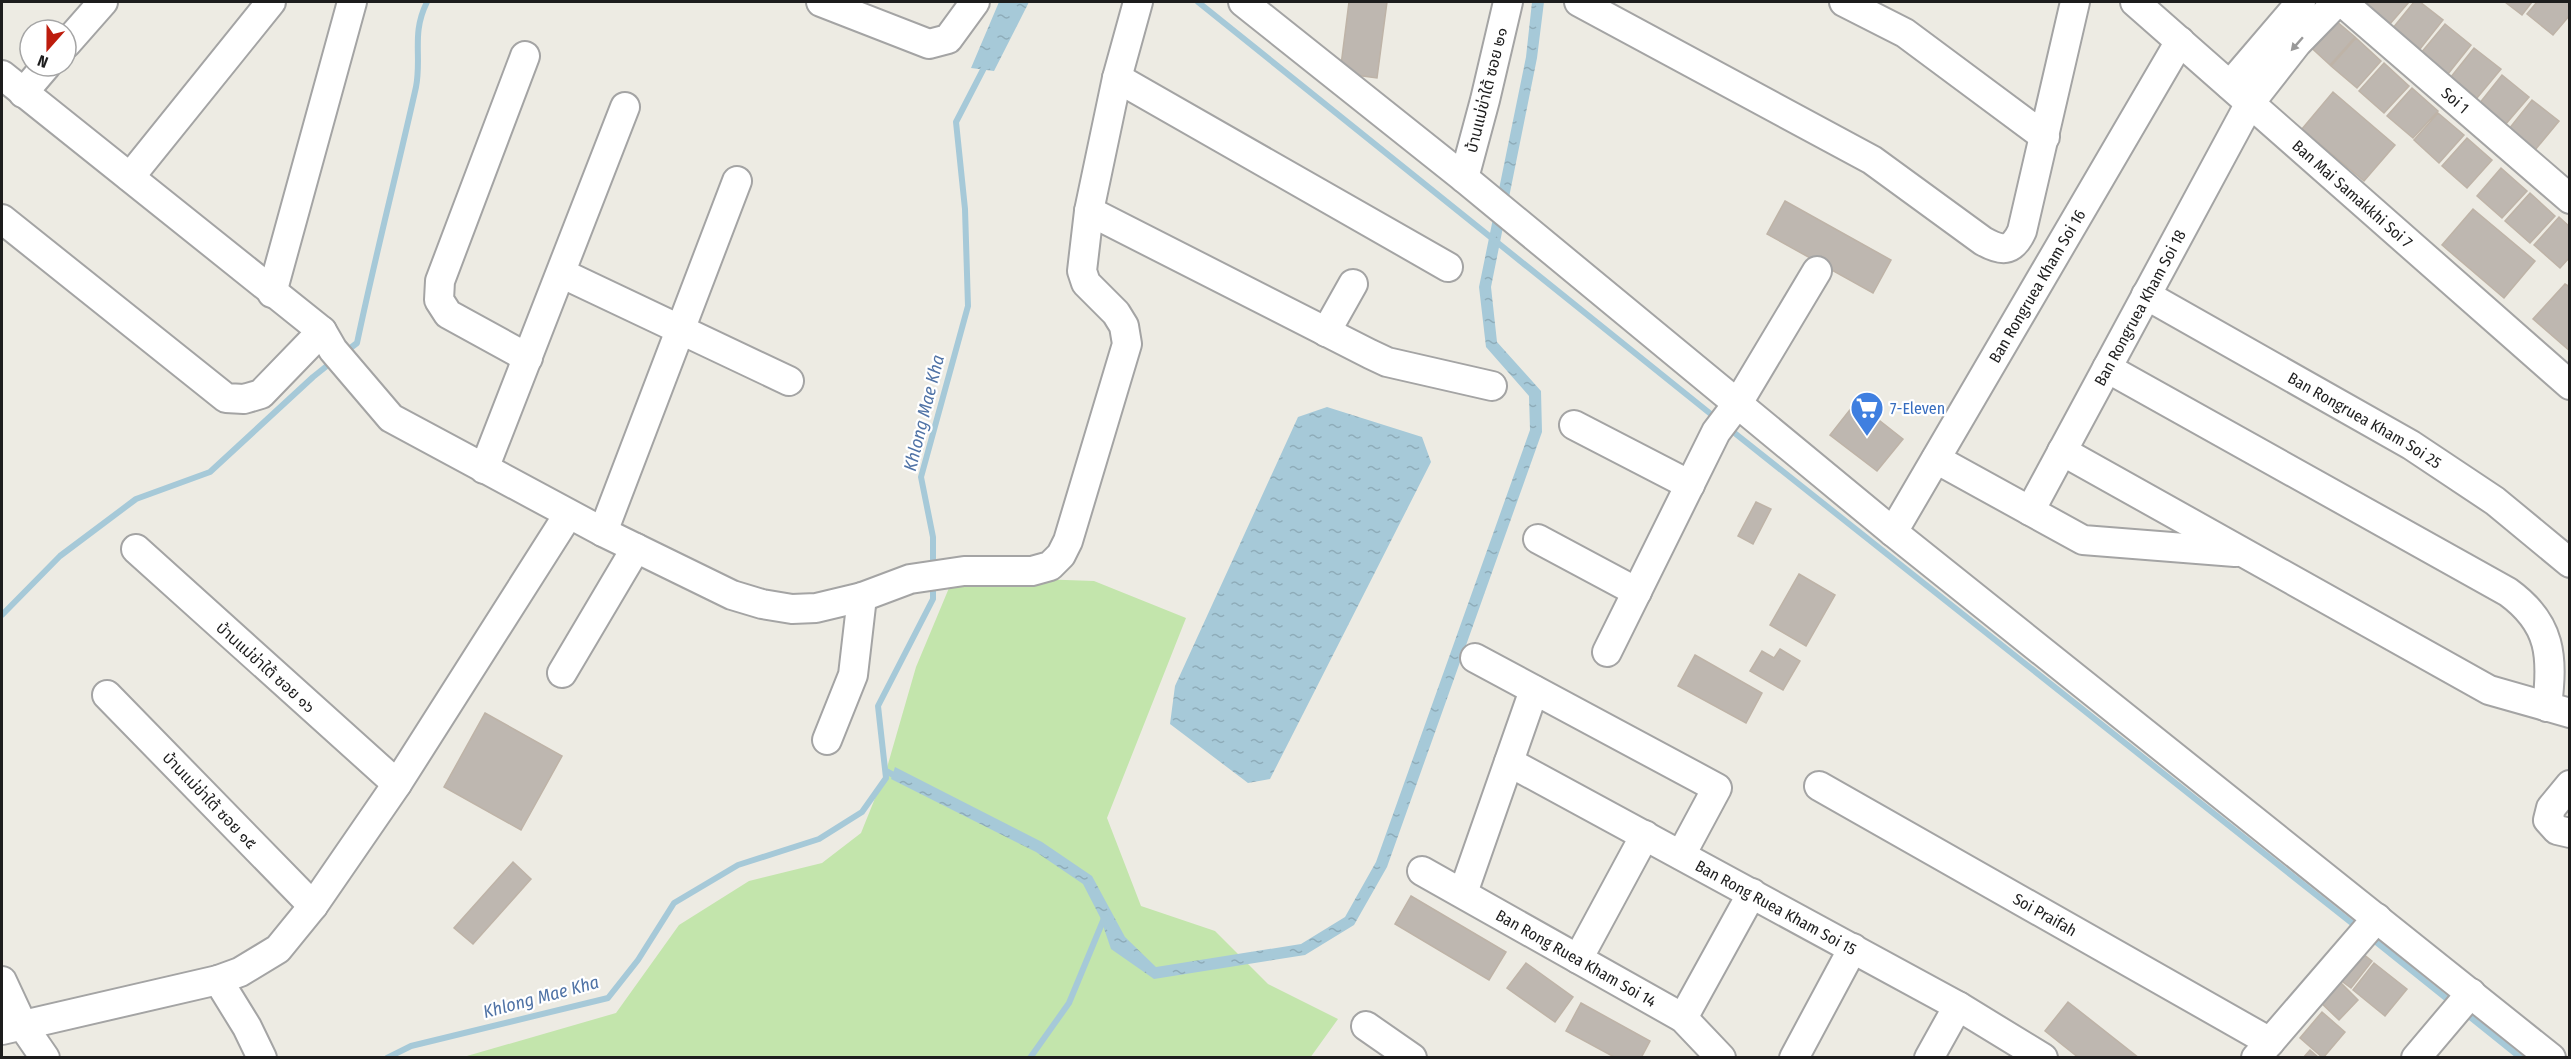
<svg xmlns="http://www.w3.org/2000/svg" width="2571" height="1059" viewBox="0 0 2571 1059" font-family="'Fira Sans Condensed','Noto Sans Thai',sans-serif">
<defs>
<pattern id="water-ripples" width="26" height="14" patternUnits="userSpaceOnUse" patternTransform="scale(1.5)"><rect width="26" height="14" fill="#a6c9d8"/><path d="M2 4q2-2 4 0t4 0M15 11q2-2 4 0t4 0" fill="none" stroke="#8eacb9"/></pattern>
</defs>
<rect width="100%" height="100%" fill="#edebe3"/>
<!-- grass -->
<path fill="#c3e5ac" d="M954 576 1094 581 1186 618 1107 818 1141 906 1215 931 1268 984 1338 1019 1310 1058H460L616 1013 679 925 749 881 822 863 861 833 886 771 916 667Z"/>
<!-- water -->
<path fill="url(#water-ripples)" d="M999 2H1029L994 71 971 68Z
M1532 2H1544L1537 58 1491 287 1497 342 1541 391 1542 432 1387 867 1354 925 1305 955 1154 979 1111 949 1100 917 1083 884 1036 852 891 779 895 767 1042 842 1092 876 1125 937 1156 967 1301 944 1345 917 1376 862 1530 430 1529 396 1486 347 1479 287 1526 57Z
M1327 407 1422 437 1431 462 1270 779 1248 783 1170 724 1175 686 1298 417Z"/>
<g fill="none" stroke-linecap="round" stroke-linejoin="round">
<!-- stream -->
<path stroke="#a6c9d8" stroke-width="6" d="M1198 2 1717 419
M344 353 357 343C375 257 397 172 416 87 422 56 411 34 427 2
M1727 427 2358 928
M933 567V537L921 477 968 306 965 209 956 122 986 64
M2 615 60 556 136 499 210 472 313 377 333 361
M886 771 899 778
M2371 938 2452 1003
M2465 1013 2521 1058
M387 1058 411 1046 608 998 638 960 674 903 738 865 819 839 862 812 886 778 878 706 933 599V583
M1030 1058 1069 1003 1105 916"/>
</g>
<!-- building -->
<path fill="#beb7b0" stroke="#beb3a7" stroke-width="1.5" d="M1349 2H1387L1377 78 1340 73Z
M2365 2H2409L2390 24 2364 3Z
M2414 2H2420L2443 20 2420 49 2393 28Z
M2505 2H2532L2522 15Z
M2537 2H2570V15L2553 35 2527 14Z
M2329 15 2355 37 2330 65 2305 42Z
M2445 24 2471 45 2448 74 2421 53Z
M2356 38 2381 61 2357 88 2331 66Z
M2474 48 2501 69 2477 98 2451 77Z
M2384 63 2409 86 2384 113 2359 91Z
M2502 75 2529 97 2505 125 2479 104Z
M2412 88 2438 111 2413 138 2387 116Z
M2333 92 2395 145 2364 181 2302 129Z
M2532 100 2559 121 2535 150 2509 129Z
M2438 113 2464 135 2439 163 2414 140Z
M2467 138 2492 160 2467 188 2442 166Z
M2501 168 2527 191 2502 218 2477 196Z
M2530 193 2555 216 2530 243 2505 221Z
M1785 201 1891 260 1873 293 1767 234Z
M2473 209 2535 261 2504 298 2442 245Z
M2559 217 2570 227V257L2560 268 2534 245Z
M2565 284 2570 287V351L2533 319Z
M1856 402 1903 439 1877 471 1830 435Z
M1756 502 1771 509 1753 544 1738 536Z
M1799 574 1835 595 1806 646 1770 625Z
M1780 649 1800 661 1783 690 1750 671 1762 651 1774 658Z
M1695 655 1762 693 1746 723 1678 686Z
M485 713 562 756 521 830 444 787Z
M513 862 531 879 473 944 454 928Z
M1411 896 1506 952 1489 980 1395 924Z
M2357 949 2372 961 2351 988 2335 976Z
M1526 963 1573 997 1555 1022 1507 988Z
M2374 963 2407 989 2385 1016 2353 990Z
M2337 979 2358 1000 2339 1020 2317 999Z
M2068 1002 2139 1058H2079L2045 1031Z
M1581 1003 1650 1041 1641 1058H1616L1566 1031Z
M2322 1012 2345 1032 2323 1058 2300 1038Z
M2310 1050 2319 1058H2303Z"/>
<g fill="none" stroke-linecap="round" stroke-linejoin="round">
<defs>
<g id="minor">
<path d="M821 2 929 44 948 39 975 2"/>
<path d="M1243 2 1464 178 1893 532 2551 1058"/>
<path d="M1579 2 1872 160 1983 241C2001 251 2012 253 2022 231L2075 2"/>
<path d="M1844 2 1905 33 2045 137"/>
<path id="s1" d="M2135 2 2570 385"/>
<path id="s2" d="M2342 2 2570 199"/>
<path d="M66 44 103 2"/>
<path d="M525 56 440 281 439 300 448 314 528 358"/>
<path d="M2 75 322 331 333 350 391 418 603 532 732 595 762 604 792 609 816 608 862 597 910 579 964 571H1032L1050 566 1061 555 1068 541 1127 344 1124 326 1116 313 1086 283 1082 271 1089 211 1117 78 1138 2"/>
<path d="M1117 78 1448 267"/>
<path d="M2230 85 2301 2"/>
<path d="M23 93 46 66"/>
<path d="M130 177 271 2"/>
<path d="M1464 178 1485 100 1508 2"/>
<path d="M1089 211 1370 354 1387 362 1492 386"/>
<path d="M2 219 226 398 244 399 261 394 322 331"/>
<path d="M561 273 789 381"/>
<path d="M272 293 352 2"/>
<path id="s3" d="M2146 295 2411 445 2495 501 2570 563"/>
<path d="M1326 332 1353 284"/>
<path d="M2107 368 2508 592C2552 624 2553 657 2547 707"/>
<path d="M1574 425 1690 485"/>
<path d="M2062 451 2489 690 2570 713"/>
<path d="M1936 459 2083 540 2235 552"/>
<path d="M484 469 625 107"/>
<path id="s4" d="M2030 511 2250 103 2297 43 2337 2"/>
<path d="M603 532 737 181"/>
<path id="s5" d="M1893 532 2180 41"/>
<path d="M1538 539 1637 592"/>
<path d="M136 549 397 784"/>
<path d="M1607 652 1716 432 1738 403 1817 271"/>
<path d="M1475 658 1717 788 1681 855"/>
<path d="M562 673 636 548"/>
<path d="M107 695 313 906"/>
<path d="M827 740 853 675 862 597"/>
<path id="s6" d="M1509 762 1958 1006 2043 1058"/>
<path d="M2570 785 2551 808 2548 820 2557 830 2570 833"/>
<path id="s7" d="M1819 786 2270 1042"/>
<path id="s8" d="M1422 871 1683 1018 1721 1058"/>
<path d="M1463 893 1534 690"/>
<path d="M1578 959 1645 835"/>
<path d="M218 980 247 1027 262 1058"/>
<path d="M2 981 23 1026 45 1058"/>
<path d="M1683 1018 1752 893"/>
<path d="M1366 1026 1412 1058"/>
<path d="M2 1030 218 980 240 972 278 949 313 906 397 784 568 515"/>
<path d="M1794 1058 1853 948"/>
<path d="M1929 1058 1958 1006"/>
<path d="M2256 1058 2377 918"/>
<path d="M2416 1058 2471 993"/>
</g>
</defs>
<!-- minor casing -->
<use href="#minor" stroke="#a4a4a4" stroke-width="32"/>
<!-- minor -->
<use href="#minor" stroke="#fff" stroke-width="28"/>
</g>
<!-- one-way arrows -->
<defs><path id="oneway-solid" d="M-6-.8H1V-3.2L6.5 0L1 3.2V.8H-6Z" transform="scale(1.5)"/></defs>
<use fill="#999" href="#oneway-solid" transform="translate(2297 44) rotate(131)"/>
<!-- icons -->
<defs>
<symbol id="supermarket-pin" viewBox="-11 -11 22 30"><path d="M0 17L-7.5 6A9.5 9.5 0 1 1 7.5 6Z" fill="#3f7fe0" stroke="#fff"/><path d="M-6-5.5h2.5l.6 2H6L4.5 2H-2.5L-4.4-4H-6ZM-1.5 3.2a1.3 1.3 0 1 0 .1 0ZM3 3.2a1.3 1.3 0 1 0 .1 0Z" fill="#fff"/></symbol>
</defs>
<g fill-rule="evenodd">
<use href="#supermarket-pin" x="1848" y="389" width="38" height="52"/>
</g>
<g text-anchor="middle" stroke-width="4.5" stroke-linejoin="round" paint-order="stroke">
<!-- street labels -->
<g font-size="16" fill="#1d1d1d" stroke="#fff">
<text transform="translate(1486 90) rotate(-76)" y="6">บ้านแม่ข่าใต้ ซอย ๒๑</text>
<text dy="6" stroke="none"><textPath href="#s2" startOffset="150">Soi 1</textPath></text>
<text dy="6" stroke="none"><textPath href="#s1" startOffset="290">Ban Mai Samakkhi Soi 7</textPath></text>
<text dy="6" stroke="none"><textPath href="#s5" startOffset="285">Ban Rongruea Kham Soi 16</textPath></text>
<text dy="6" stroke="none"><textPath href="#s4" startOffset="231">Ban Rongruea Kham Soi 18</textPath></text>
<text dy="6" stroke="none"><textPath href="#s3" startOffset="252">Ban Rongruea Kham Soi 25</textPath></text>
<text transform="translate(266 667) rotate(42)" y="6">บ้านแม่ข่าใต้ ซอย ๑๖</text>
<text transform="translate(210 800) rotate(46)" y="6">บ้านแม่ข่าใต้ ซอย ๑๕</text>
<text dy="6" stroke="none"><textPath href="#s6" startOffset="304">Ban Rong Ruea Kham Soi 15</textPath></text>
<text dy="6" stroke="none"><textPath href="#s7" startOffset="260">Soi Praifah</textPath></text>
<text dy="6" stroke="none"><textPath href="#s8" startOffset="177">Ban Rong Ruea Kham Soi 14</textPath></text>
</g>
<!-- shop labels -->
<g font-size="16" fill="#366cbe" stroke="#fff" text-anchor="start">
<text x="1890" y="414">7-Eleven</text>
</g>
<!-- water labels -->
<g font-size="18" font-style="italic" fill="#5073a6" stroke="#fff">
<text transform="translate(924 413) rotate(-76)" y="6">Khlong Mae Kha</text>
<text transform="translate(541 997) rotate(-15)" y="6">Khlong Mae Kha</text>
</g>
</g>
<!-- border -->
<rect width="2571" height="1059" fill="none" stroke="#1d1d1d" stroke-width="6"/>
<!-- north arrow -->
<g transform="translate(48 48) rotate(201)"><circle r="28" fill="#ffffff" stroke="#a5a5a5" stroke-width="1.5"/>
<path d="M0-4.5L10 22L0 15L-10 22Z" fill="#bd1c0d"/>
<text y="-9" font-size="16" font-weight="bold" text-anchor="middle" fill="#1d1d1d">N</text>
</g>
</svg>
